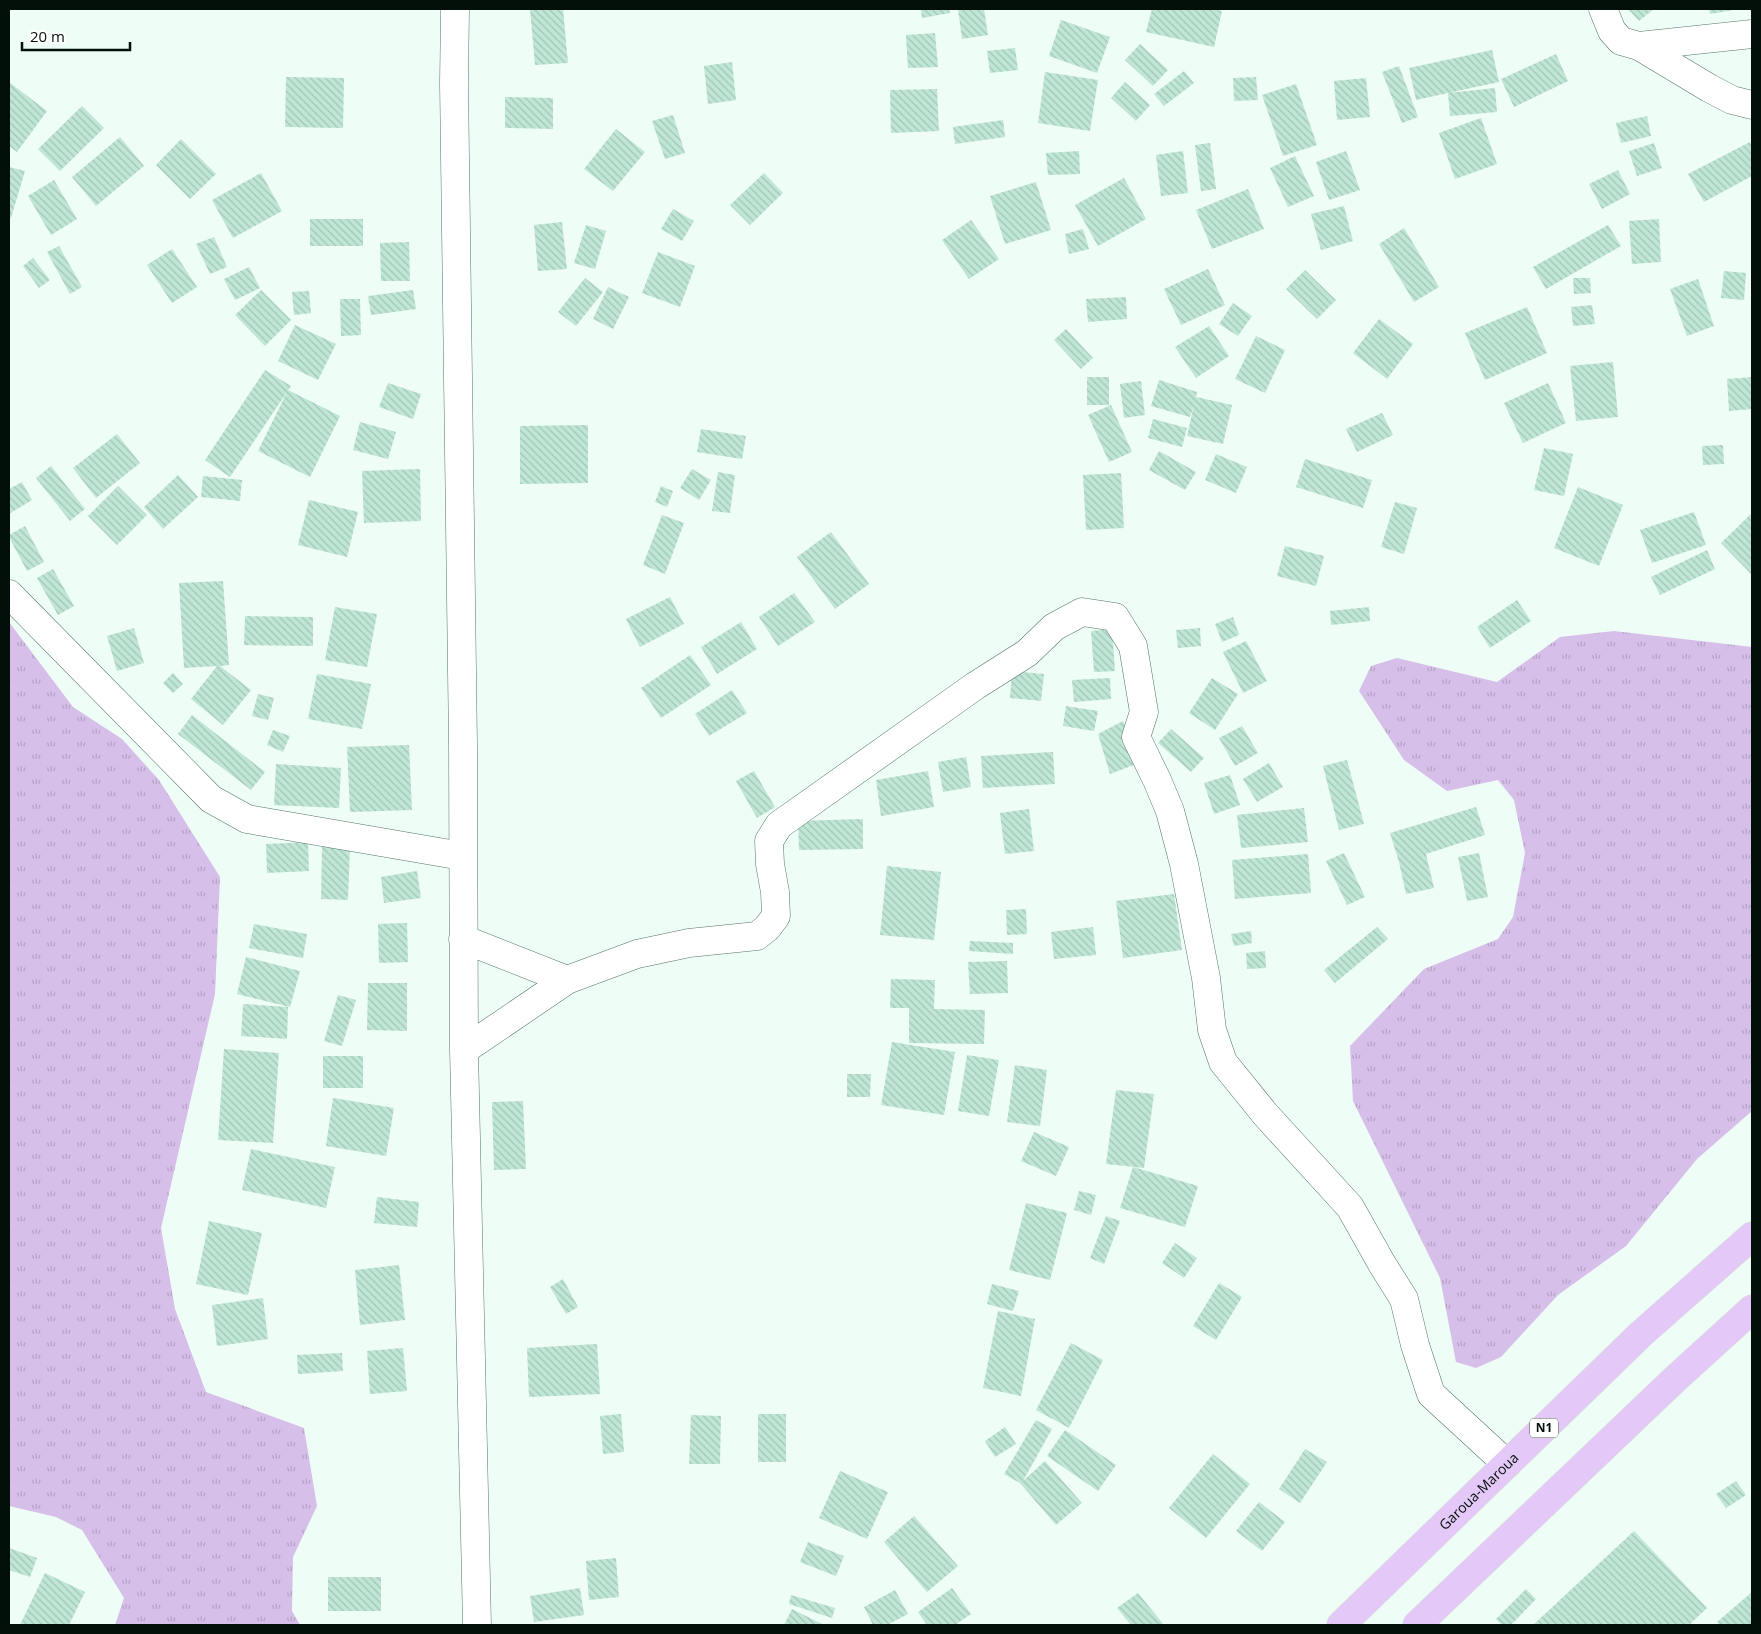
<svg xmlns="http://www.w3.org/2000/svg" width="1761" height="1634" viewBox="0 0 1761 1634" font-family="'Open Sans',sans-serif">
<defs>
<pattern id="grass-tufts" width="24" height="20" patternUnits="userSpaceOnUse" patternTransform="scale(1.25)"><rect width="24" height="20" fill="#d6bfe8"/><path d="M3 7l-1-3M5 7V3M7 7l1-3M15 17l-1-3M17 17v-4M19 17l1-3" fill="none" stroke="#b6a3c6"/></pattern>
<pattern id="building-back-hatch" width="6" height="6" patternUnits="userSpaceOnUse" patternTransform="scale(1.25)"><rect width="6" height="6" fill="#c0e7d5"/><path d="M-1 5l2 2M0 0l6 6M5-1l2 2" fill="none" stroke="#a3c5b6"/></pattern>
</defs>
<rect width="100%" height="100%" fill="#eefdf5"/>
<!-- grass -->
<path fill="url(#grass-tufts)" d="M9 622 73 707 122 739 159 780 220 877 215 994 161 1228 175 1309 206 1392 304 1428 317 1506 293 1557 292 1611 300 1625H115L124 1598 82 1530 56 1517 9 1506Z
M1614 631 1752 647V1111L1697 1159 1626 1246 1558 1295 1501 1357 1476 1368 1456 1362 1440 1278 1353 1101 1350 1046 1424 969 1498 939 1513 917 1525 853 1514 800 1498 780 1447 791 1404 760 1359 691 1371 666 1397 658 1497 682 1560 637Z"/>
<!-- building -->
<path fill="url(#building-back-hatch)" d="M530 9H563L568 63 535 65Z
M921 9H949L950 13 922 18Z
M958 9H984L988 35 962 39Z
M1152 9H1213L1222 11 1214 47 1146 32Z
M1628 9H1654L1639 21Z
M1709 9H1734V10L1710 14Z
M1061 20 1110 37 1097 73 1049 56Z
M935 33 938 67 908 68 906 35Z
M1140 44 1168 70 1153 86 1125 60Z
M1015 48 1018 70 990 73 987 51Z
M1492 50 1499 82 1448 93 1495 88 1497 112 1450 116 1448 93 1416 100 1409 68Z
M1556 54 1568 81 1514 107 1501 79Z
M732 62 736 100 708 104 704 66Z
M1399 66 1418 117 1402 123 1382 72Z
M1184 71 1194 83 1164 106 1154 94Z
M1045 72 1098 80 1090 131 1038 123Z
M286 77 344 78 343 128 285 127Z
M1256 77 1258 100 1234 101 1233 78Z
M1366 78 1370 117 1337 120 1334 81Z
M9 82 47 111 17 152 9 146Z
M1125 82 1150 105 1136 121 1111 98Z
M1296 84 1317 145 1283 156 1262 95Z
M937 89 939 131 891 133 890 90Z
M505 97 553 98V129L505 128Z
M82 106 104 128 60 171 38 149Z
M673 115 685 153 665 159 652 121Z
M1647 116 1651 136 1621 143 1616 123Z
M1481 118 1497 164 1455 179 1439 133Z
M1003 120 1005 137 955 144 953 127Z
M616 129 645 152 613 191 584 169Z
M120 137 144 166 96 206 72 177Z
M181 139 216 174 190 199 156 165Z
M1750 142 1752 147V176L1704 202 1688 174Z
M1210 143 1216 189 1201 191 1195 145Z
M1654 143 1662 168 1637 176 1629 151Z
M1079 151 1080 174 1048 175 1046 153Z
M1183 151 1188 193 1161 196 1156 155Z
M1346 151 1360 190 1329 200 1316 162Z
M1295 156 1314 196 1288 207 1270 168Z
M9 167 25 171 11 218H9Z
M1618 170 1630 194 1602 209 1589 184Z
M261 173 282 211 233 238 212 200Z
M764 173 783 193 750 225 730 205Z
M1124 178 1146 219 1098 246 1075 205Z
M54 180 77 219 51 235 28 196Z
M1036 182 1051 230 1005 244 990 196Z
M1248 189 1264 229 1212 249 1196 210Z
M1344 206 1353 241 1321 250 1311 214Z
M673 209 694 221 682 241 661 229Z
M310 219H363V246H310Z
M1659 219 1661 262 1632 264 1629 221Z
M971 220 999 259 969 279 942 240Z
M562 222 567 269 538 271 534 225Z
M586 225 606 231 595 269 574 263Z
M1608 225 1621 246 1546 289 1533 267Z
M1404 228 1439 287 1414 302 1379 244Z
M1083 229 1089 249 1069 254 1065 234Z
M214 237 227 267 210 274 196 244Z
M409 242 410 281H381L380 243Z
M59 246 82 287 70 294 47 252Z
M172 249 197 287 172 303 147 265Z
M658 252 695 266 680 307 642 293Z
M33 258 50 280 39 288 23 266Z
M249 267 260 288 235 300 224 279Z
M1208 269 1225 305 1181 325 1164 289Z
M1305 270 1336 300 1317 319 1286 289Z
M1724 271 1746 273 1744 300 1721 298Z
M585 278 603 292 576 326 558 312Z
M1573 278H1590L1591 293 1574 294Z
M1698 279 1714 326 1687 336 1670 289Z
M608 287 629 297 613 329 593 319Z
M261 290 291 320 265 346 235 315Z
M413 290 416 309 371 315 368 296Z
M309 291 311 313 294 315 292 292Z
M1126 297 1127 319 1088 322 1086 299Z
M340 299H360L361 335 341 336Z
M1233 303 1252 316 1238 336 1219 324Z
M1592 305 1595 324 1573 326 1571 307Z
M1527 307 1547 353 1485 380 1465 333Z
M1379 319 1413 344 1387 379 1353 353Z
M295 325 336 344 318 380 278 361Z
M1209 326 1229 356 1196 378 1175 347Z
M1066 329 1093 358 1081 369 1054 340Z
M1256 336 1285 350 1265 393 1235 379Z
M1613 362 1618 417 1576 421 1570 366Z
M265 370 291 386 230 477 205 460Z
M1087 377H1109V405H1087Z
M1752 377V409L1729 411 1727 379Z
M1159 380 1197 392 1196 397 1232 405 1223 444 1187 436 1194 405 1190 417 1151 406Z
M1141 381 1145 415 1124 418 1120 384Z
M388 383 421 394 413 419 379 407Z
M1548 383 1566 423 1523 443 1504 403Z
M288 390 340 416 310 477 258 451Z
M1111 405 1132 452 1109 462 1088 415Z
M1382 413 1393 435 1357 452 1346 429Z
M1153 419 1187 428 1182 447 1148 438Z
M360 422 396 432 388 459 353 450Z
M588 425V483L520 484V426Z
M701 429 746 436 742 459 697 452Z
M117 434 140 463 96 498 73 468Z
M1723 445 1724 464 1703 465 1702 446Z
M1544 448 1573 454 1564 496 1534 490Z
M1159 451 1196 472 1185 490 1149 470Z
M1216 454 1247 467 1236 493 1205 480Z
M1305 459 1372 480 1363 508 1296 487Z
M51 466 85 509 70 521 36 478Z
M420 469 421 521 364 523 362 471Z
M692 469 711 480 699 500 680 488Z
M718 472 735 475 730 513 712 511Z
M1121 473 1124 528 1086 530 1083 475Z
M178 475 198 497 163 529 144 507Z
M203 476 242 480 240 501 201 497Z
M22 482 32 500 9 514V489Z
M118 486 147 515 117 545 88 516Z
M661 486 673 491 667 507 655 502Z
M1578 487 1623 505 1599 566 1554 548Z
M309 500 358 512 347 557 298 545Z
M1395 502 1417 508 1404 554 1381 547Z
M1694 512 1706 545 1652 563 1640 530Z
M1752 513V575L1721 543Z
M662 515 684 523 665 574 643 565Z
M25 526 44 562 27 571 9 537V535Z
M831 532 869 584 835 609 797 557Z
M1285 546 1324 556 1316 586 1277 576Z
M1707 550 1715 569 1660 595 1651 577Z
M53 569 74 606 58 615 37 578Z
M223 581 229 665 220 666 251 690 223 725 191 699 217 666 184 668 179 583Z
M794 593 815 622 778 646 759 617Z
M670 597 684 624 640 647 626 619Z
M1517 600 1531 621 1490 648 1477 627Z
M335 607 377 614 367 667 325 660Z
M1369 607 1370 621 1331 625 1330 611Z
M245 616 313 617V646L244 645Z
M1233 617 1239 635 1222 642 1215 624Z
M741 622 757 649 717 674 701 647Z
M134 628 144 663 117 671 107 636Z
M1200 628 1201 646 1178 648 1176 630Z
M1112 629 1115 671 1094 672 1091 631Z
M1246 641 1267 681 1243 693 1223 652Z
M690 655 711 685 661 718 641 688Z
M1012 671 1044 674 1041 701 1010 698Z
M173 673 183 684 173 693 163 683Z
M317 674 371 684 362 729 308 719Z
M1110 678 1111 699 1074 702 1072 680Z
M1212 678 1238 694 1215 730 1189 713Z
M732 690 747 713 709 736 695 714Z
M258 694 274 698 268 720 252 716Z
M1066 706 1098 711 1094 731 1063 726Z
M192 715 265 772 251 790 178 734Z
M1123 721 1139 763 1110 774 1098 734Z
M1242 726 1258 753 1235 766 1219 738Z
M1171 729 1204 758 1191 772 1158 743Z
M273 730 290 736 283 752 267 745Z
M409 745 412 810 350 812 347 747Z
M1053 752 1055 784 983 788 981 756Z
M966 757 971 787 943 792 938 762Z
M1347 760 1364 824 1339 830 1323 766Z
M1269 763 1283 787 1257 802 1243 779Z
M276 764 341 768 339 808 274 805Z
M754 771 775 807 757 818 736 781Z
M928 771 934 807 881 816 876 780Z
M1230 775 1240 805 1214 814 1204 783Z
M1476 807 1485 835 1426 854 1434 888 1406 894 1399 862 1390 833Z
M1304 808 1308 842 1241 848 1237 815Z
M1029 809 1034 851 1005 854 1000 813Z
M863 819V849L799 850 798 821Z
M308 842 309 871 267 873 266 844Z
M322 845 350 846 348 900 321 899Z
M1344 853 1365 897 1347 905 1326 861Z
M1479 853 1488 897 1467 901 1458 857Z
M1308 854 1311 893 1235 899 1232 860Z
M887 866 941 872 934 940 880 935Z
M417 871 421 898 384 903 381 877Z
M1174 894 1182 950 1123 958 1116 901Z
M1026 909 1027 934 1007 935 1006 910Z
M407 923 408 962 379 963 378 924Z
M254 924 307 934 303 958 249 948Z
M1093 927 1096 955 1054 959 1051 932Z
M1377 927 1388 939 1335 983 1324 970Z
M1251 931 1252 943 1234 946 1231 934Z
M970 941 1013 943V954L969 951Z
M1265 951 1266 968 1247 969 1246 953Z
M246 957 300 971 290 1007 237 994Z
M1007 961 1008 993 970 994 968 962Z
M891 979 935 980 934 1009 985 1010 984 1044 909 1043V1008H890Z
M368 983H407V1031L367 1030Z
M338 995 356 1000 342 1046 324 1041Z
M243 1004 288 1007 287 1039 241 1036Z
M892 1042 955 1052 944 1115 881 1105Z
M224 1049 279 1053 273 1143 218 1140Z
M967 1055 999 1060 989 1116 958 1111Z
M323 1056H363V1088H323Z
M1015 1065 1047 1070 1040 1126 1007 1122Z
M847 1074H871L870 1097H847Z
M1116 1090 1154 1094 1144 1168 1106 1164Z
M333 1098 394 1108 386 1156 326 1146Z
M523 1101 526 1169 494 1170 492 1102Z
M1034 1132 1069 1147 1056 1176 1021 1161Z
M251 1149 335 1167 326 1208 242 1190Z
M1133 1167 1198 1186 1185 1227 1120 1208Z
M1079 1191 1096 1195 1091 1215 1074 1210Z
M377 1197 419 1202 417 1227 374 1223Z
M1026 1203 1067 1213 1050 1280 1009 1270Z
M1106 1216 1120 1221 1104 1264 1090 1258Z
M209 1221 262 1233 248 1295 196 1284Z
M1175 1243 1197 1258 1184 1278 1162 1263Z
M399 1265 405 1320 360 1325 355 1270Z
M563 1279 578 1307 566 1314 550 1287Z
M1219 1283 1242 1297 1216 1340 1193 1326Z
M992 1284 1019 1291 1013 1311 987 1304Z
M263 1298 268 1339 217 1346 212 1305Z
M998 1311 1035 1319 1021 1396 983 1388Z
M1071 1343 1103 1360 1069 1428 1036 1410Z
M597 1344 600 1394 529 1397 527 1348Z
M403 1348 407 1391 370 1394 367 1351Z
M342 1353 343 1371 298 1374 297 1355Z
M621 1414 624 1452 603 1454 600 1416Z
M758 1414H786V1462H758Z
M691 1415 721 1416 720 1464H689Z
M1036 1420 1052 1429 1023 1481 1045 1461 1082 1503 1056 1525 1020 1483 1004 1474Z
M1005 1427 1016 1444 995 1457 985 1441Z
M1065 1430 1116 1465 1098 1491 1047 1456Z
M1305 1449 1327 1462 1300 1503 1279 1489Z
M1213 1454 1250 1484 1206 1538 1169 1508Z
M840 1471 888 1492 867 1539 819 1518Z
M1736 1481 1746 1495 1726 1508 1716 1494Z
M1259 1502 1285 1522 1262 1551 1236 1531Z
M914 1516 958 1566 927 1592 884 1542Z
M1634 1531 1707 1608 1689 1625H1533Z
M808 1542 844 1556 836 1576 800 1562Z
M9 1548 37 1558 30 1577 9 1570Z
M616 1558 619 1597 589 1600 586 1561Z
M45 1573 85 1592 69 1625H20Z
M328 1577H381V1611H328Z
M580 1588 584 1615 534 1622 530 1596Z
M952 1588 971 1614 955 1625H927L918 1612Z
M1526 1589 1536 1599 1511 1625H1502L1496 1619Z
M895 1590 908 1614 887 1625H873L864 1607Z
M1752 1592V1625H1720L1717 1622Z
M1138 1593 1164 1625H1131L1117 1608Z
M791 1595 835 1608 832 1618 789 1604Z
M792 1609 824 1625H784Z"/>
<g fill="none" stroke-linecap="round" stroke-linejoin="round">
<defs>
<path id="street" d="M455 9 454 83 463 745 464 1050 477 1625
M1603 9 1612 31 1621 41 1639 46 1709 88 1732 100 1752 105
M1639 46 1752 34
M9 594 211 799 247 819 462 856
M463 939 567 980
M464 1050 567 980 637 954 689 943 757 936 767 928 776 916 775 892 770 864 769 841 779 825 975 686 1027 653 1054 627 1082 612 1115 617 1133 646 1144 712 1136 737 1157 780 1170 811 1184 864 1206 978 1212 1030 1223 1062 1265 1114 1350 1207 1382 1264 1404 1299 1415 1345 1431 1394 1507 1464"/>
<g id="highway">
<path id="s1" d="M1341 1625 1641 1334 1752 1236"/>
<path d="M1417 1625 1673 1381 1752 1309"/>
</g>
</defs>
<!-- street casing -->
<use href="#street" stroke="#527666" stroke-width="29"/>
<!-- highway casing -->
<use href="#highway" stroke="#d7d9d8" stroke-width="29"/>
<!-- street -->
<use href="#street" stroke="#fff" stroke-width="28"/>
<!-- highway -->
<use href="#highway" stroke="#e3c8f8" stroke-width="28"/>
</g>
<g text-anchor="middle" stroke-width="4" stroke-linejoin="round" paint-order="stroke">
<!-- shield labels -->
<rect fill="#fff" stroke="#4f5753" stroke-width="1" x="1530" y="1418.5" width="28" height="19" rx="4"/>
<g font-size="12" font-weight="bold" fill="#030f09">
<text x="1544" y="1432">N1</text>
</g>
<!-- street labels -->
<g font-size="14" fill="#030f09" stroke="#fff">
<text dy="5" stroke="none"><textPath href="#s1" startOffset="192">Garoua-Maroua</textPath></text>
</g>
</g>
<!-- border -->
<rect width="1761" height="1634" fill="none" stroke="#030f09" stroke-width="20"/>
<!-- scale -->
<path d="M22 42v8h108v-8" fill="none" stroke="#030f09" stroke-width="2.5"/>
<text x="30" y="42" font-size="15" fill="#030f09" stroke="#ffffff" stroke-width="4" paint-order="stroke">20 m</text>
</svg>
